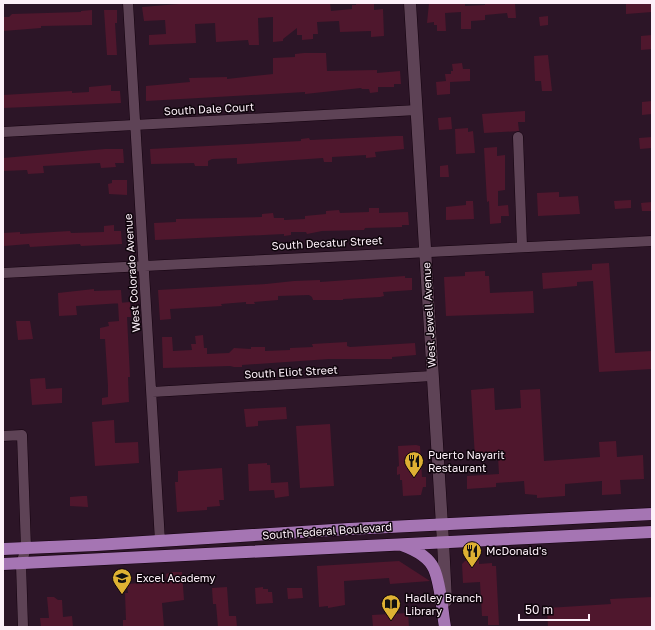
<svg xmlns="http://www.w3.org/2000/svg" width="655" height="630" viewBox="0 0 655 630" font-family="'Golos Text',sans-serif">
<rect width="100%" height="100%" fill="#2c1527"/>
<!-- building -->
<path fill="#4f172d" d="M191 3H330L331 11 352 9V5H356V3H374V10L383 9 384 36 371 37V31L340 32 339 21 317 22 318 34H313V39L302 40V35H297V28L283 39V41L273 42V17L258 18 259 45H249L248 40 216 42 215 23 195 24 196 43 149 45V35L166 34 165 20 144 21 142 7Z
M429 3H465V6L485 5V3H515L516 18H508L507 13 485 15V20L471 21V29H461V12L445 13 446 31H437V25H434V22L427 23Z
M626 3H652V12L626 14Z
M92 10V25L41 26V28L3 31V17H9L12 14 81 12V11Z
M104 10H117V23H115L117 55H107Z
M548 16V25L540 26 539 17Z
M652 35V49L641 50V36Z
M304 53H326L327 71 377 70V73L400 71 401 84H394V87H378V92L370 93 369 89H362L361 88 305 94V92L146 101V86L190 82 189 78 227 77V79L273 74V58L295 57V54Z
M548 55 552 91H542L541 81H535L534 56Z
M462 63 463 69H470V81L450 82V94L437 95 436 82 446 81 445 74H451V71H453L452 64Z
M111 85V91H120L121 103 3 108V95L72 91V93L89 92V87Z
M652 101V114L642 115V102Z
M525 111V122H518L519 131 484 133 482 114Z
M451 117 452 129 439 130 438 118Z
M468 128V132L473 131 475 153 456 154 455 129Z
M396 136H403L404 149 375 152 376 157 366 158V155L332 157V162H324L323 158 237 164V158L212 159 208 161V166H195L194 163 151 164 150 149 301 141V139L309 138 310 140Z
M652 137V148L640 149 639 138Z
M497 147V156L505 155V190L498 191V206L508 205 509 216H501V223L490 224 489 201 487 202 484 148Z
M105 149H123L124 163H115L116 167 101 168 100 163 43 166 44 173 28 174 27 170 3 171V158Z
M448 165 449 177H440V166Z
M112 180H127V195L109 194 108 184 112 183Z
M559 192V197L578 196 580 214 538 216 537 193Z
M631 200V208L615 209 614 201Z
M466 201H473L474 219 446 220V207L466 205Z
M652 202V211H642L641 203Z
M369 208H379V213L408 212 409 225H402V227L365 228 364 230 322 231 307 234 306 232H291V235L284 236V234L155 240 154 223 176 222V219L262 217V214L273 213 274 218H284V220L305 219V216L326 214V211L339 210 340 213 369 212Z
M114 225V231H121L122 244 81 246 80 244 30 247 29 244 4 246 3 233 20 232V234L70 231 71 233 104 232V226Z
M609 263 615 353 652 351V369L599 372 593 281 577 282V286L543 289 542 273 592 270V264Z
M485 271V276H489L490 293 533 291 534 313 446 316 444 277 465 276V272Z
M405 276V278H412V290L383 292 384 296 380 297 343 299V300H313L312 297 309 295 278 296V300L254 302 255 304H246V302L221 304 222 306 170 309 171 319 160 320 158 290 266 284 294 281 320 280V282Z
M94 289V291L121 290 122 303 76 306 77 315 59 316 58 293Z
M130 302 131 317H127L130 377H128L129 402 102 405V398L108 397V386L105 339H100V328L109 326 108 322 119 321 118 303Z
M16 321H30L33 339 18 340Z
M203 335 204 348H207V354L229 353 234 348 251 349V347H265V351L290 350V348L313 347 312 344 347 342V346L350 347 415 343 416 355 392 357V359H329L242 365V367H234L230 366 163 368 162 337H172L173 351 192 350 191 344H196L195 336Z
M45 378 46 389 62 388V403L32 405 30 379Z
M494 388 495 410 521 408 520 390 540 389 544 461 600 457 599 442 616 441 617 457 643 455 644 479 620 480 621 494 602 495V481L565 484V496L537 498V495L525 494 524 481 496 483V487L467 489V476L499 474 498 457 475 458 471 390Z
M286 407 287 419 258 421V426L246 427 244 409Z
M114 420 115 443 138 442 139 463 95 466 92 422Z
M330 424 334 486 300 488 296 426Z
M416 445 420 446 422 477H426V487H423L421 495 403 496 402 480H400V474L397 475V467L399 466 398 446Z
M267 463V465H270L271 483 288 482 289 496 275 498 274 490 249 491 248 464Z
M222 468 224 500H219L220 506 207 507V510L177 512 175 482H178V471Z
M82 496H87L88 507 70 506V497Z
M479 560V564L492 563V566H496L499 625H488V616H482L480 582 463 583 462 564 465 561Z
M399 561 430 581 390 584 389 578 344 581 345 605 328 608V606L319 607 317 566Z
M171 572H182L184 600 162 603 164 627H123V620H126L125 593H128L127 584 167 581 166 574Z
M227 587 229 616H236L237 627H218L216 604H213L212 588Z
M263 587V589H268V592H272L273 603 256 604 255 588Z
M287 588H302L303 598 288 599Z
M47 597H54L58 600H62L63 617 72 616 73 627H41L40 618H49Z
M652 597V627H548L547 608 611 604 610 599Z
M408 613 409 627H373L372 615Z"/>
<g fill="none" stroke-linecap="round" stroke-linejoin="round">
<defs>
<path id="minor" d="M128 3 160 541
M3 132 417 110
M518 137 522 246
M3 273 652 241
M152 392 432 376
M3 436 22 435 26 548 21 564 23 627"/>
<path id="tertiary" d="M410 3 443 542"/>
<path id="secondary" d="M443 542 446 601"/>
<path id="primary" d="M402 545C413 549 429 557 434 569 441 585 442 610 445 627
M3 549 96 545 349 529 652 514
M3 564 652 532"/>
</defs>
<!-- minor casing -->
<use href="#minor" stroke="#14020f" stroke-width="11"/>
<!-- tertiary casing -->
<use href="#tertiary" stroke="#14020f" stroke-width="13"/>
<!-- secondary casing -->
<use href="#secondary" stroke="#14020f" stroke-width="13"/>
<!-- primary casing -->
<use href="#primary" stroke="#14020f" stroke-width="13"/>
<!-- minor -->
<use href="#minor" stroke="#5e4356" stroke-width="10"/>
<!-- tertiary -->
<use href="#tertiary" stroke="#5e4356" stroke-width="12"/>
<!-- secondary -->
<use href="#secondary" stroke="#5e4356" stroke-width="12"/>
<!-- primary -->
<use href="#primary" stroke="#a575b3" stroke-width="12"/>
</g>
<!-- icons -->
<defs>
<symbol id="restaurant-pin" viewBox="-11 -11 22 30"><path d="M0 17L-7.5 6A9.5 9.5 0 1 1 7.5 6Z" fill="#deb133" stroke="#0f050c"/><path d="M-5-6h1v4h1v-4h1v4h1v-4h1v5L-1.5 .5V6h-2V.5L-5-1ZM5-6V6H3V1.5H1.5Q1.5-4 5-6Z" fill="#111"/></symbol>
<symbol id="school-pin" viewBox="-11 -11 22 30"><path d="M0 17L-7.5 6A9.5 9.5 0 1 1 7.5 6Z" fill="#deb133" stroke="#0f050c"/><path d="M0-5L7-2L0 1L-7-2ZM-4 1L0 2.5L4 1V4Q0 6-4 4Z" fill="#111"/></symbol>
<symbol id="library-pin" viewBox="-11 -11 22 30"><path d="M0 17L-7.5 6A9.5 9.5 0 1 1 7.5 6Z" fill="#deb133" stroke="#0f050c"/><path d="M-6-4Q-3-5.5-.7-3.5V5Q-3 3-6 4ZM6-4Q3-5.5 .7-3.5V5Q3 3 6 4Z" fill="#111"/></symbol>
</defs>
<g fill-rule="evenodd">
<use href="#restaurant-pin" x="403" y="450" width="22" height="30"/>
<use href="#restaurant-pin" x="461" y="540" width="22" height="30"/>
<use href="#school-pin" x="111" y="567" width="22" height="30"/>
<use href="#library-pin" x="380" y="593" width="22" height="30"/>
</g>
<g text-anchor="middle" stroke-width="3" stroke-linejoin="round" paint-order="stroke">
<!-- street labels -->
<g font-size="11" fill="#fdf0f9" stroke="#0f050c">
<text transform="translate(209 109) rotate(-3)" y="4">South Dale Court</text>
<text transform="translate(327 243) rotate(-3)" y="4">South Decatur Street</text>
<text transform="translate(132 273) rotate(-94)" y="4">West Colorado Avenue</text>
<text transform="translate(429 315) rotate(-93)" y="4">West Jewell Avenue</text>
<text transform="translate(291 372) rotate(-3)" y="4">South Eliot Street</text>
<text transform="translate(327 531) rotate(-4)" y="4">South Federal Boulevard</text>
</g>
<!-- poi labels -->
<g font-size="11" fill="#fdf0f9" stroke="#0f050c" text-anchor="start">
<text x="428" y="459">Puerto Nayarit<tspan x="428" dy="13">Restaurant</tspan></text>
<text x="486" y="555">McDonald's</text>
<text x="136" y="582">Excel Academy</text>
<text x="405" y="602">Hadley Branch<tspan x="405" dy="13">Library</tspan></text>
</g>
</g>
<!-- border -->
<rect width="655" height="630" fill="none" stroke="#fdf0f9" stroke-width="8"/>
<!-- scale -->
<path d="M519 614v6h70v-6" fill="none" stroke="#fdf0f9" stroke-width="2"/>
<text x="525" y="614" font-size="12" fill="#fdf0f9" stroke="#0f050c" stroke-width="3" paint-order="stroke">50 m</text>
</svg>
